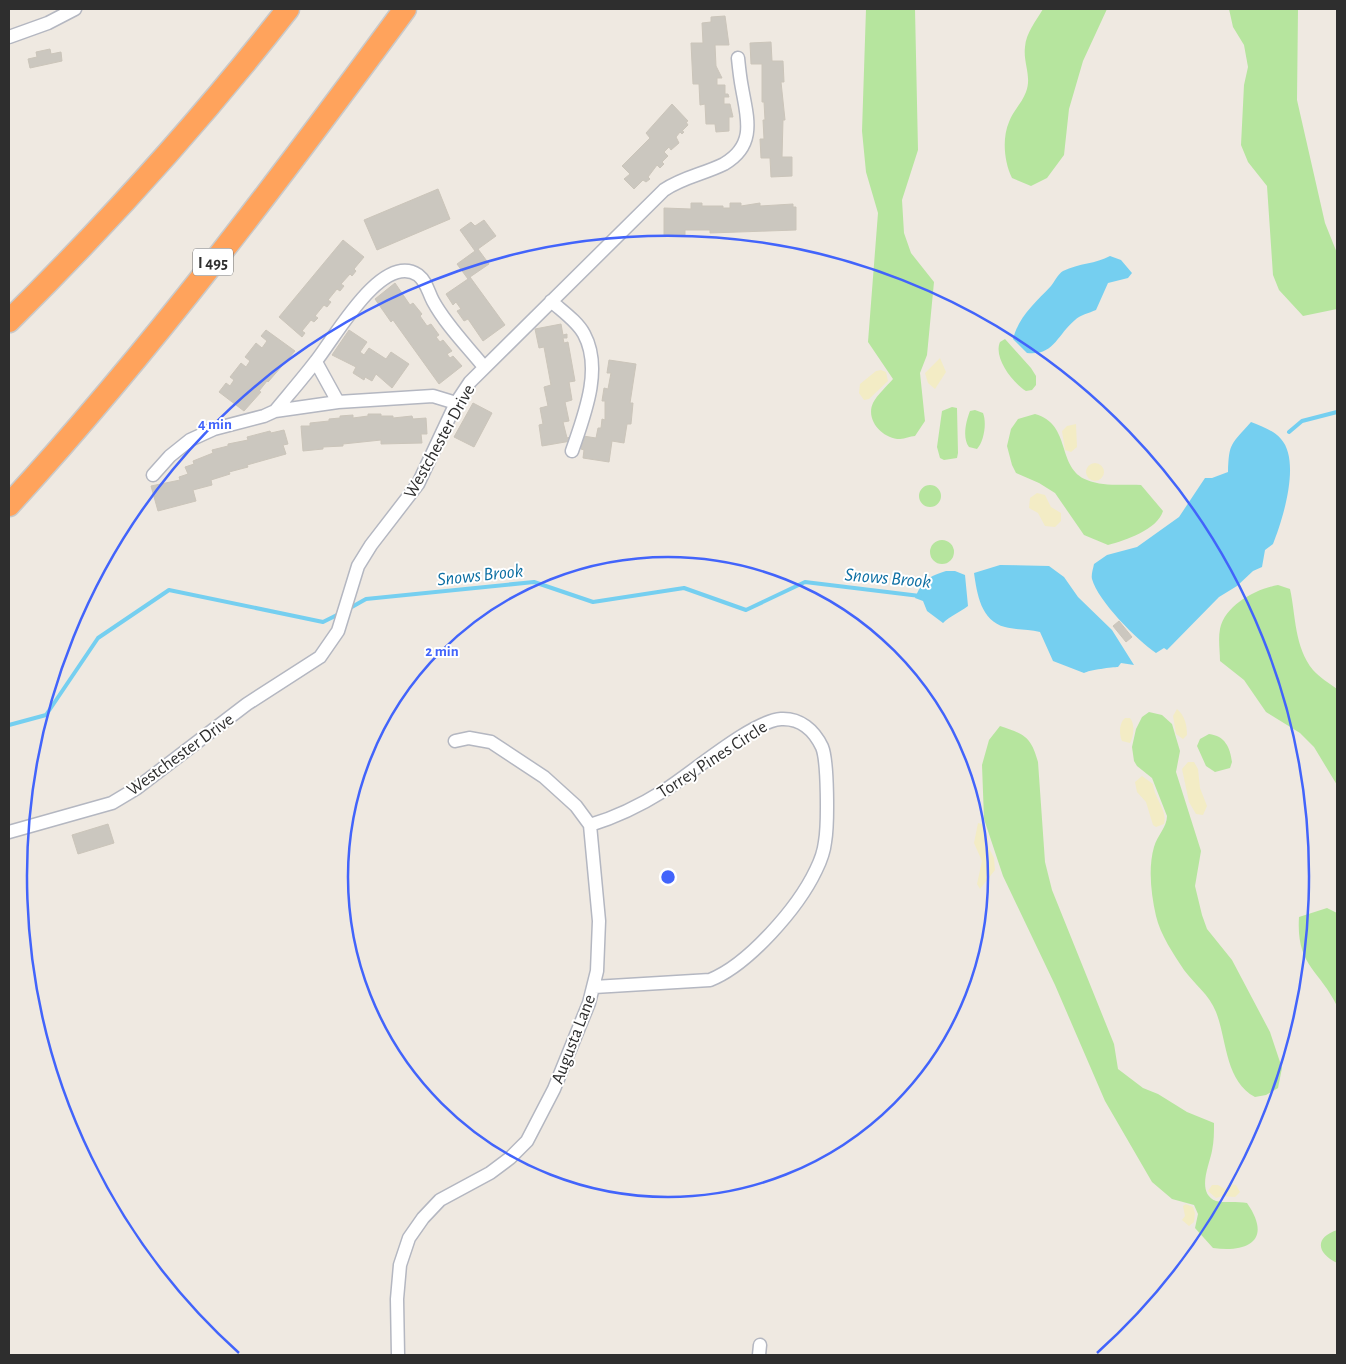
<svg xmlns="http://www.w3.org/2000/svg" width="1346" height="1364" viewBox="0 0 1346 1364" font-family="'Alegreya Sans',sans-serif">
<rect width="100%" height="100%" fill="#efe9e1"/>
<!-- green -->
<path fill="#b6e59e" d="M866 9H915L918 150 902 200 904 233 911 253 934 282 927 355 920 373 925 421 915 436C910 436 905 439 900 439 883 439 865 420 873 403 877 395 887 386 893 379L868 342 878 213 866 172 862 131Z
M1043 9H1107L1083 61 1069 109 1064 155 1047 178 1031 186 1012 178C1004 162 1002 138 1009 122 1013 111 1022 103 1026 92 1032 76 1023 63 1025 47 1026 33 1036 21 1043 9Z
M1229 9H1298L1297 100 1325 223 1337 253V309L1303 316 1279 290 1273 275 1267 186 1248 162 1241 145 1244 85 1248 67 1244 45 1233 27Z
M1005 339 1031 368 1036 376V385L1032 390 1026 391C1013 383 993 358 1000 342Z
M952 407 957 408 958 453 957 458 944 460 940 458 937 447 942 411Z
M975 410 983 413C987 423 984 441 977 449L969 447C962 438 966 421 970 411Z
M1035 414C1072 424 1056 468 1087 480 1104 487 1124 484 1141 485L1163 511C1157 530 1126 540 1108 545L1084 535 1055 493 1039 483 1016 473 1012 465 1007 446 1011 429 1018 419Z
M919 496a11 11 0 1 1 22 0a11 11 0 1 1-22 0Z
M930 552a12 12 0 1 1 24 0a12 12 0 1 1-24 0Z
M1278 585 1290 589C1296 616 1294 646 1313 670 1319 677 1329 683 1337 689V785L1314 747 1300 733 1266 712 1244 680 1220 661C1220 651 1218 639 1220 629 1225 605 1256 589 1278 585Z
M1149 712 1162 715 1172 724 1180 751 1176 772 1201 851 1195 886 1202 915 1207 929 1232 960 1270 1032 1282 1068 1278 1088 1266 1095 1255 1097C1225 1081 1227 1040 1216 1012 1209 994 1195 985 1184 970 1174 955 1160 934 1156 916 1151 894 1148 868 1154 847 1157 836 1167 827 1167 816L1152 778 1137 766 1134 761 1132 747 1136 729 1142 717Z
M1000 726C1024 734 1031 736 1038 762L1045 862 1052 890 1114 1044 1118 1069 1143 1088 1158 1094 1187 1112 1214 1123C1214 1133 1214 1141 1212 1151 1209 1166 1196 1193 1216 1201 1223 1203 1238 1201 1247 1203 1272 1239 1250 1253 1213 1248L1195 1228 1198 1214 1194 1205 1172 1199 1152 1182 1105 1101 1055 985 1003 876 984 819 982 765 989 740Z
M1209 734C1225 736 1230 747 1232 762L1230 768 1215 772 1206 766 1197 746 1200 739Z
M1327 908 1337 913V1006C1319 969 1296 966 1299 917Z
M1337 1230V1263C1317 1253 1314 1238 1337 1230Z"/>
<!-- sand -->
<path fill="#f3ecc5" d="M940 358 946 372 935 389 928 383 925 373Z
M881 370 886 372 888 381 869 399 864 400 859 393 860 384 876 371Z
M1076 424 1077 447 1071 452 1065 450 1062 431 1067 426Z
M1086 472a9 9 0 1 1 18 0a9 9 0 1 1-18 0Z
M1037 493 1045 495 1051 507 1061 513V521L1055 527 1045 526 1038 513 1029 508 1030 498Z
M1177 709C1185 716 1187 725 1187 735L1183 739 1176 734 1173 716Z
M1125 718H1130C1135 724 1134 736 1130 743L1122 741C1119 734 1119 723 1125 718Z
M1188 762H1194L1198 769 1200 788 1207 806 1203 815 1196 814 1189 802 1182 769Z
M1142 776 1153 784C1154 798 1168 811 1164 824L1156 827 1153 825 1146 802 1137 792 1135 782Z
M978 823 982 824 988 837V846L994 858 995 870 980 889 977 884 982 861 974 843Z
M1230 1184 1236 1185 1240 1192 1235 1197 1222 1196 1216 1198 1208 1191 1212 1185H1218L1225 1189Z
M1186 1204 1193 1207 1195 1213 1194 1222 1189 1226 1182 1220 1185 1216 1183 1206Z"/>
<!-- water -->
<path fill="#75cff0" d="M1110 256 1121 260 1132 273 1128 278 1108 283 1096 310C1089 313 1080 315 1075 320 1057 335 1054 356 1027 353L1013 339C1019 316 1035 303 1051 286 1055 281 1058 274 1063 271 1079 263 1096 264 1110 256Z
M1251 422C1261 426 1273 430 1281 439 1301 461 1283 519 1273 544L1265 550 1262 567 1253 571 1237 586 1219 597 1167 650 1164 648 1156 653C1137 640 1098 601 1092 579 1091 575 1093 569 1094 564L1107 555 1137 547 1179 517 1205 478H1212L1228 472C1229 442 1231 445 1251 422Z
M1000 565 1049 566 1064 577 1078 597 1112 630 1134 665 1121 663 1118 667C1113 667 1089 670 1084 673L1053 661 1040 632C1028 629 1016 630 1005 627 981 621 977 594 974 573Z
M946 571H955L965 575 968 606C960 612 950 616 943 623L927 611 923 601 915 598C922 581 929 576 946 571Z"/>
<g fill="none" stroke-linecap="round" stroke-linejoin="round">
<!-- stream -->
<path stroke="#75cff0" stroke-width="4" d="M1289 432 1302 421 1337 412
M350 608 366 599 534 582 593 602 684 588 746 610 805 582 920 596
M9 725 46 715 98 638 169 590 323 622 339 614"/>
</g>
<!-- building -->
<path fill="#cbc7bf" stroke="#cbc5ba" d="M725 16 729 45H715L716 66 722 78H717V85H725V94H728L729 97H724V104H730L733 117H729V131L716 132 715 124H706L705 104 700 105 699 84H693L691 43H703L702 23 711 22V17Z
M771 42 772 61H783L784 82H781L785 120H783L782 157H792V176L771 177 770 158H761L760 139H764L763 120H765L764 102H762V64H751L750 43Z
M50 49 51 54 61 52 62 61 30 68 28 59 37 57 36 52Z
M672 104 688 121 686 122 688 125 682 131 684 132 682 134 680 132 676 137 679 143 671 150 669 147 664 152 668 156 662 162 664 164 660 168 657 165 648 177 650 179 646 182 643 180 634 189 624 179 630 174 622 166 650 138 646 133Z
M438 189 450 219 377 250 364 220Z
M691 203H702V206H723V208H730V203H741V206L760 203V206L793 204V207H796V230L710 233V230H685V235H664V208L691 209Z
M484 220 496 236 478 249 489 264 470 277 505 325 483 341 468 319 464 321 457 311 461 309 456 302 453 305 446 294 468 279 457 264 475 251 460 230 471 222 475 226Z
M343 240 364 257 354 269 356 271 352 276 350 274 341 284 344 286 340 291 337 289 328 300 331 302 327 307 324 305 315 316 318 318 314 322 311 320 302 331 305 333 302 337 279 317Z
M395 283 410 305 413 303 422 314 420 316 427 326 431 324 439 335 436 337 440 342 443 340 452 351 447 354 450 358 453 356 462 366 439 384 393 320 391 322 375 299Z
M561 324 563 335 567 334V338H563L564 343 568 342 575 381 569 382 572 400 565 402 569 421 563 422 567 438 570 437 571 441 542 446 539 425 543 424 540 408 548 406 544 387 551 385 544 347 539 348 535 329Z
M266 330 295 351 268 382 267 381 259 391 261 392 244 411 219 392 226 383 230 386 234 380 230 377 241 363 246 367 250 361 245 357 256 343 262 348 267 341 261 336Z
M349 330 367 342 360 352 364 355 369 348 386 359 391 352 409 364 392 388 376 374 372 381 365 377 364 380 353 373 356 367 332 355Z
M609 360 636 364 630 403H633L631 424H627L624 443 612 441 609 462 583 458 584 450 581 449 583 436 596 438 598 428H601L602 419 605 420V401H602L604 388 608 389 611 373H607Z
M473 403 492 413 474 447 454 437Z
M368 414H381V416H393V418L412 416 413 419 426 418 427 434H421L422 443 381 444V440L343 444V446L323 447V449L303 451 301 426H310V423L329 421V419L340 418V416L353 415V418L368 416Z
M284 430 288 444 283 445 286 454 247 465 248 467 229 472 230 474 211 480 212 485 193 490 196 501 158 511 151 486 180 480 179 477 188 474 185 467 194 464 193 461 213 453 212 450 228 446V444L248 440 247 437 270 431 271 433Z
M1119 621 1132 637 1126 642 1113 626Z
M108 824 114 843 78 854 72 835Z"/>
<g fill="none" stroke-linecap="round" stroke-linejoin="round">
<defs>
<path id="minor" d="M9 37 48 23 75 9
M551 301C562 311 577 321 584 334 603 369 584 416 572 451
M316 362 338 402
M275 411C289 394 303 378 316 361 334 339 382 251 418 275 427 282 428 292 433 301 446 325 467 346 484 367
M153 475 170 456 190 440 214 429 264 416 275 411 338 402 433 396 456 403
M590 825C617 817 641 805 665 790 692 773 752 721 781 719 800 718 814 730 822 747 828 761 828 825 825 842 824 851 820 862 816 870 798 908 748 965 710 980L594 987
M9 832 112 803 137 788 247 704 320 657 338 631 358 566 371 545 418 484 456 403 470 382 664 190C683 177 704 174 724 164 757 145 747 117 742 88 740 78 739 68 738 58
M398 1355 397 1299 400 1265 409 1238 423 1218 440 1200 490 1173 510 1158 527 1141 554 1089 589 1003 597 971 599 921 590 825 576 806 544 777 491 742 469 738 455 741
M759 1355 760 1345"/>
<path id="motorway" d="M9 321C108 223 202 119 288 9
M9 505C152 349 280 179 405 9"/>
</defs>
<!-- minor casing -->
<use href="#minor" stroke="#b4b7c1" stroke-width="15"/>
<!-- motorway casing -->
<use href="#motorway" stroke="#c9c9c9" stroke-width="25"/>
<!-- minor -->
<use href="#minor" stroke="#fff" stroke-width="12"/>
<!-- motorway -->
<use href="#motorway" stroke="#ffa35c" stroke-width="22"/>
</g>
<!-- distance rings -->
<g fill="none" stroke="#4264fb" stroke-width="2.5">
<circle cx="668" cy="877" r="320"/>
<path d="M239 1353A641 641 0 1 1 1097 1353"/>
</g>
<g text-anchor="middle" stroke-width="4" stroke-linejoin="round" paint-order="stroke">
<!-- shield labels -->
<rect fill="#fff" stroke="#6d6d6d" stroke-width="1" x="193" y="248.5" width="40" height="27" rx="4"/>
<g font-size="16" font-weight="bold" fill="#2e2e2e">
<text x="213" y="268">I 495</text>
</g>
<!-- street labels -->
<g font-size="18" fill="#2e2e2e" stroke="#fff">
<text transform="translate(439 441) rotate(-61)" y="6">Westchester Drive</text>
<text transform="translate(180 754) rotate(-36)" y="6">Westchester Drive</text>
<text transform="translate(712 759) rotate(-33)" y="6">Torrey Pines Circle</text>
<text transform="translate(573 1039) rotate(-69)" y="6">Augusta Lane</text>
</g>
<!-- water labels -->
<g font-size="19" font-style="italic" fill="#0d6fa3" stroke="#fff">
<text transform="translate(480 574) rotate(-6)" y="7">Snows Brook</text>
<text transform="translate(888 577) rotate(5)" y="7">Snows Brook</text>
</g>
</g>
<circle cx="668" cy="877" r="8" fill="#4264fb" stroke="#fff" stroke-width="2.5"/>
<g font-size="15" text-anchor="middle" font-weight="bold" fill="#4264fb" stroke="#fff" stroke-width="4" stroke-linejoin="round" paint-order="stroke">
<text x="215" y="429">4 min</text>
<text x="442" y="656">2 min</text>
</g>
<!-- border -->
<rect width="1346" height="1364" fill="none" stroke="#2e2e2e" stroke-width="20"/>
</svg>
